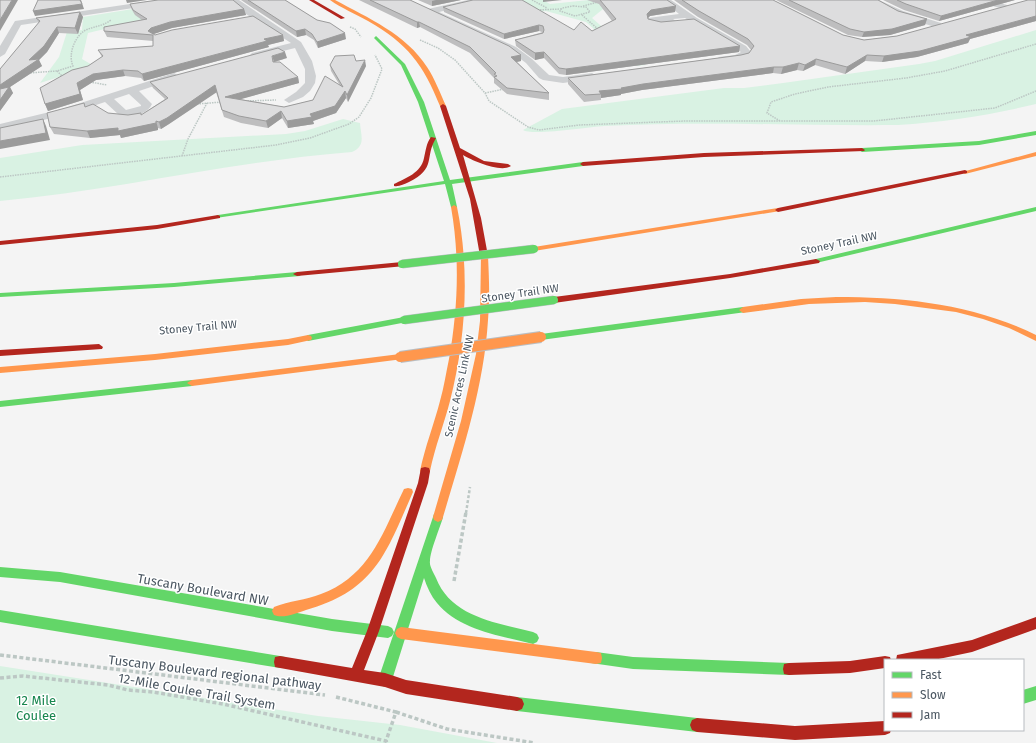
<svg xmlns="http://www.w3.org/2000/svg" width="1036" height="743" viewBox="0 0 1036 743" font-family="'Fira Sans',sans-serif">
<rect width="100%" height="100%" fill="#f4f4f4"/>
<!-- green -->
<path fill="#d9f2e3" d="M521 0H543L550 4 589 0 608 5 592 18 646 65 636 66 586 22 546 11 516 15 534 7Z
M139 8 146 19 88 33 82 59 94 66 40 83 59 57 67 32 82 30 83 17Z
M1036 30V104C991 115 944 122 898 125 800 126 702 121 604 126 589 127 532 136 523 130L562 109 724 88H744L783 83 919 64 935 61Z
M343 119 360 123C361 136 366 146 352 152 234 161 118 190 0 201V158L82 145 286 134 305 131Z
M0 666 318 716 400 725 497 743H0Z"/>
<g fill="none" stroke-linecap="round" stroke-linejoin="round">
<!-- path-far2 -->
<path stroke="#bcc7c4" stroke-width="1.5" stroke-dasharray="1.5 1" stroke-linecap="butt" d="M532 0 547 8
M573 6 586 7 590 12 575 16 560 11 562 8Z
M583 6 598 2
M535 10 561 9
M582 15 599 30
M350 27 355 29 361 37
M420 40 438 48 455 60 485 93 489 101 528 127 539 130 579 125 685 121H874L995 108 1036 91
M57 71 63 77
M28 73 57 71 73 66C68 55 74 38 84 31 93 26 102 27 111 20
M90 82 107 85
M485 93 504 89
M245 101 276 100
M197 104 222 102
M780 121 767 113 771 102 795 94 828 87 906 78 945 71 1036 44
M182 156 188 139 207 103
M0 177 276 145 310 138 349 124 359 117 371 98 382 69 375 55"/>
<!-- path-far1 -->
<path stroke="#bcc7c4" stroke-width="2.5" stroke-dasharray="3 2" stroke-linecap="butt" d="M466 513 470 487"/>
<!-- path -->
<path stroke="#bcc7c4" stroke-width="3.5" stroke-dasharray="4 2.5" stroke-linecap="butt" d="M454 581 466 512
M0 655 325 695
M0 678 23 676 108 685 128 690 153 692 223 704 386 741 387 743
M336 697 396 712 386 741
M396 712 447 729 535 743"/>
<!-- street -->
<path fill="#ced0d2" fill-rule="evenodd" d="M157 0H177L173 2 21 25 5 54 0 57V46L15 21Z
M230 0H239L301 42 312 61 316 76 315 83 310 91 303 97 289 103 284 100 296 92 305 83V69L295 48 255 58 252 57 250 55 252 53 291 43 246 14Z
M468 0H482L481 2 439 12 516 47 532 59 549 75 563 77 592 73 597 76 592 79 563 83 543 80 539 78 526 63 510 51 427 11 428 9Z
M662 0H671L697 18 746 46 751 52C744 61 729 64 719 61L717 59 719 57 735 55 741 52 685 18 673 19 678 22C671 28 653 27 647 20L648 18 679 14Z
M869 0H879L903 11 941 23 942 25 938 28 897 15Z
M976 0H989L1007 5 1008 7 1004 9 977 2Z
M174 73 179 76 178 78 139 91 152 104C147 115 131 118 119 115L105 102 69 114 0 130V124L62 109ZM129 94 141 105V106L126 110 114 99Z"/>
<!-- fast -->
<path fill="#63d668" fill-rule="evenodd" d="M376 36 405 64 424 102 450 180 583 162 586 164 583 166 452 184 457 207 454 209 451 207 445 184 216 218V216L218 215 444 181 418 102 401 65 374 38Z
M1036 131V135L979 145 862 152 859 150 862 148 979 141Z
M1036 207V211L816 263 812 261 816 259Z
M297 272H300L301 274 300 276 174 287 0 297V293L174 283Z
M743 307 746 308 747 310 746 312 541 340 537 337 541 334Z
M404 317 408 320 407 322 308 341 304 338 308 335Z
M192 380 197 383 192 386 0 407V401Z
M438 512 442 514 443 517C440 528 430 551 430 561 429 566 434 573 436 578 451 617 497 623 533 632L537 634 539 638 537 642 533 644C501 636 459 630 437 603 431 596 427 587 424 578L392 680 390 685 385 687 380 685 378 680 433 517 434 514Z
M0 567 60 572 332 619 388 626 392 628 394 632 392 636 388 638 332 631 60 582 0 577Z
M0 610 280 656 285 657 286 662 285 667 280 668 0 622Z
M596 652 633 657 789 663 794 664 795 669 794 674 789 675 633 669 591 663 590 658 591 653Z
M1036 686V700L1023 704V690Z
M517 697 697 718 702 720 704 725 702 730 697 732 517 711 512 709 510 704 512 699Z"/>
<!-- slow -->
<path fill="#ff974d" fill-rule="evenodd" d="M330 0H335C368 18 406 34 427 67 435 79 440 93 446 106L445 107 440 106C423 64 408 44 368 21 356 14 341 8 330 0Z
M1036 152V156L965 174 962 172Z
M454 205 457 207C470 270 466 338 450 401 444 424 435 447 430 471L429 474 425 475 421 474 420 471C425 447 434 424 440 401 444 387 446 373 449 359 458 308 460 258 451 207Z
M778 208 780 209V211L534 251 530 249 534 247Z
M481 254H484L488 256C489 278 490 299 488 320 484 387 462 453 443 517L442 520 438 522 434 520 433 517 461 421 476 354 480 321Z
M836 297C905 297 973 304 1036 335V341L1009 328 983 319 956 312 895 304 865 302 809 304 743 313 739 310 743 307 801 299Z
M308 335 311 336 312 338 311 340 288 345 155 360 0 373V367L155 354 288 339Z
M400 354 403 355 404 357 403 359 192 386 187 383 192 380Z
M408 488 412 489 413 492C386 553 376 590 306 610 297 613 283 619 274 615L272 611 274 607C289 601 306 600 321 594 370 576 383 532 404 489Z
M401 627 596 652 601 653 602 658 601 663 596 664 401 639 397 637 395 633 397 629Z"/>
<!-- jam -->
<path fill="#b3261e" fill-rule="evenodd" d="M309 0H314L345 18 341 19Z
M443 104 446 106 460 148 484 161 508 164 511 166C501 173 473 161 463 155L481 218 488 256 487 258H481L480 256 470 199 440 106Z
M431 137 436 138C424 158 437 168 409 182 404 184 399 187 394 186V184C406 178 421 173 424 158 426 150 426 144 431 137Z
M862 148 865 150 864 151 704 157 583 166 580 164 583 162 704 153Z
M965 170 967 171V173L778 212 775 210 778 208Z
M218 215 220 216V218L157 229 0 245V241L157 225Z
M816 259 820 261 819 263 730 278 554 303 550 300 554 297 730 274Z
M402 262H405V266L297 276 293 274 297 272Z
M99 344 103 347 102 349 0 356V350Z
M425 467 429 468 430 471 428 483 379 631 364 670 385 673 406 680 517 697 522 699 524 704 522 709 517 711 406 694 385 687 280 668 275 667 274 662 275 657 280 656 352 668 367 631 418 483 421 468Z
M1036 617V629L972 652 934 660H896L897 655 972 640Z
M885 656 890 657 891 660H885V668L850 673 789 675 784 674 783 669 784 664 789 663 850 661Z
M697 718 795 726 885 721V730H891L890 733 885 735 795 740 697 732 692 730 690 725 692 720Z"/>
<defs>
<path id="fast-bridge" d="M402 264 534 249
M404 320 554 300"/>
<path id="slow-bridge" d="M400 357 541 337"/>
</defs>
<!-- fast-bridge casing -->
<use href="#fast-bridge" stroke="#b9bec3" stroke-width="9" stroke-linecap="butt"/>
<!-- slow-bridge casing -->
<use href="#slow-bridge" stroke="#b9bec3" stroke-width="12" stroke-linecap="butt"/>
<!-- fast-bridge -->
<use href="#fast-bridge" stroke="#63d668" stroke-width="8"/>
<!-- slow-bridge -->
<use href="#slow-bridge" stroke="#ff974d" stroke-width="10"/>
</g>
<!-- wall -->
<path fill="#bebebf" d="M241 0H285L346 39 318 48 314 40 306 35 297 37Z
M359 0H410L521 55V61L517 62 549 93V100L507 94 494 83V78L470 53 420 27 417 28Z
M418 0H461L432 6Z
M587 0H668L675 12 650 16 648 18V19L740 46 739 52 566 75 559 74 544 58 535 60 516 46 515 40 543 32H542L539 31 504 39 444 12 443 7 574 30 592 31 612 21 599 4Z
M674 0H773L843 35 864 40 897 36 1036 0V21L970 39 968 43 917 57 882 62 865 61 845 74 815 65 803 71 797 70 781 74 773 73 642 90 621 94V95L601 98V100L584 102 568 84V78L741 55 749 53 751 50 747 45 698 17Z
M776 0H878L898 11 927 19 925 25 890 35 862 37 848 35Z
M883 0H1015L939 21 904 10Z
M130 4 244 9 246 15 172 28 153 34 155 35H283L284 41 268 45 269 47 144 81 141 78 125 76 96 80 80 90 83 100 48 111 45 104 88 66 102 57 98 50 153 46V41L107 37 104 31 142 20 135 15 132 10Z
M80 12 83 17 78 34 59 33 47 52 39 60 42 66 10 87 13 93 0 111V69L39 23 36 18Z
M287 58 274 62 298 77 299 83 240 99 284 107 313 100 339 84 331 71 330 65 356 61 366 66 348 102 346 98 336 113 313 121 314 124 288 128 282 118 268 128 241 123 224 117 216 92 169 124 161 129 158 128V130L121 138 120 135 90 138 54 134 50 127 85 107 108 113 128 115 141 113V115L165 99 153 88 150 82Z"/>
<!-- shaded-wall -->
<path fill="#9b9b9b" d="M12 0H18L0 31V20Z
M81 0 84 9 35 16 33 11Z
M126 0H147L127 3Z
M436 0H461L432 6V1Z
M543 0H562L543 2Z
M998 0H1015L939 21 941 16Z
M676 6 675 12 650 16 646 20 647 14 651 10Z
M244 9 246 15 172 28 154 34 153 35 148 31 151 28 170 22Z
M80 12 83 17 78 34 75 28Z
M1036 16V21L970 39 968 43 917 57 882 62 884 56Z
M927 19 925 25 890 35 862 37 864 32Z
M417 22H419L420 27 417 28Z
M539 25V31L504 39V34Z
M57 27 59 33 47 52 39 60 42 66 10 87 13 93 0 111V85L29 60Z
M305 29 306 35 297 37 296 31Z
M345 33 346 39 318 48 317 42Z
M283 35 284 41 268 45 269 47 144 81 142 74 264 39Z
M740 46 739 52 566 75V69Z
M285 52 287 58 274 62 272 56Z
M544 52V58L535 60V53Z
M521 55V61L511 63V57Z
M867 55 865 61 845 74 847 67Z
M816 59 815 65 803 71 805 65Z
M365 60 366 66 348 102 347 95Z
M799 63 797 70 781 74 783 67Z
M774 67 773 73 642 90 621 94V95L601 98V94L599 91 643 84Z
M123 70 125 76 96 80 80 90 83 100 48 111 45 104 77 83 93 74Z
M298 77 299 83 227 103 225 97Z
M215 85 217 92 169 124 161 129 159 122Z
M345 91 346 98 336 113 313 121 314 124 288 128 287 121 310 114Z
M281 111 282 118 268 128 266 121Z
M43 119 46 126 50 140 0 149V141Z
M156 121 158 128V130L121 138 120 135 90 138 87 131Z"/>
<!-- building -->
<path fill="#ddddde" stroke="#9b9b9b" d="M0 0H12L0 20Z
M38 0H80L82 4 33 11Z
M158 0H233L244 9 170 22 151 28 148 31 155 35 172 30 253 16 283 35 264 39 267 41 142 74 138 71 123 70 93 74 77 83 80 94 45 104 40 88 72 70 88 66 103 56 98 50 153 46V35L104 31V27L147 19 133 10 130 4Z
M248 0H285L317 20 330 23 345 33 317 42 312 34 305 29 296 31Z
M370 0H410L509 46 521 55 511 57 549 93 507 88 494 77 497 76 494 74 496 73 470 47 419 22H417Z
M473 0H522L574 30 581 22 592 31 616 19 600 0H667L676 6 651 10 647 14 648 19 661 22 694 19 740 46 566 69 559 68 544 52 535 53 515 40 543 33 544 30 543 26 539 25 504 34 443 7Z
M682 0H773L843 35 864 40 897 36 1028 0H1036V16L966 35 971 37 920 51 884 56 867 55 847 67 816 59 805 65 799 63 783 67H774L643 84 621 88 622 89 599 91 601 94 585 95 568 78 741 55 749 53 754 46 748 39 699 11Z
M789 0H878L898 11 927 19 892 29 864 32 850 29Z
M897 0H998L941 16 906 4Z
M80 12 75 28 57 27 44 46 29 60 39 59 0 85V69L40 21 36 18Z
M278 48 285 52 272 56 273 62H280L298 77 225 97 284 107 313 100 325 76 343 87 330 65 335 56 354 55 356 61 365 60 347 95 345 91 335 106 310 114 312 117 287 121 281 111 266 121 239 116 222 110 215 85 167 118 159 122 156 121V123L118 131V128L87 131 50 127 47 113 84 103 85 107 93 104 108 113 128 115 141 113V115L168 98 150 82Z
M9 87 0 100V89Z
M43 119 46 133 0 141V128Z"/>
<g text-anchor="middle" stroke-width="3" stroke-linejoin="round" paint-order="stroke">
<!-- street labels -->
<g font-size="11" fill="#4a5661" stroke="#fff">
<text transform="translate(839 243) rotate(-12)" y="4">Stoney Trail NW</text>
<text transform="translate(520 293) rotate(-8)" y="4">Stoney Trail NW</text>
<text transform="translate(198 327) rotate(-5)" y="4">Stoney Trail NW</text>
<text transform="translate(459 386) rotate(-78)" y="4">Scenic Acres Link NW</text>
</g>
<!-- near-street labels -->
<g font-size="13" fill="#4a5661" stroke="#fff">
<text transform="translate(203 589) rotate(10)" y="5">Tuscany Boulevard NW</text>
<text transform="translate(215 672) rotate(7)" y="5">Tuscany Boulevard regional pathway</text>
<text transform="translate(197 691) rotate(10)" y="5">12-Mile Coulee Trail System</text>
</g>
<!-- near-park labels -->
<g font-size="13" fill="#17864f" stroke="#fff">
<text x="36" y="705">12 Mile<tspan x="36" dy="15">Coulee</tspan></text>
</g>
</g>
<!-- legend -->
<rect x="884" y="659" width="140" height="72" fill="#ffffff" stroke="#b7bbc0"/>
<rect x="892" y="672" width="20" height="6" fill="#63d668" stroke="#b7bbc0"/>
<text x="920" y="679" font-size="12" fill="#4a5661">Fast</text>
<rect x="892" y="692" width="20" height="6" fill="#ff974d" stroke="#b7bbc0"/>
<text x="920" y="699" font-size="12" fill="#4a5661">Slow</text>
<rect x="892" y="712" width="20" height="6" fill="#b3261e" stroke="#b7bbc0"/>
<text x="920" y="719" font-size="12" fill="#4a5661">Jam</text>
</svg>
